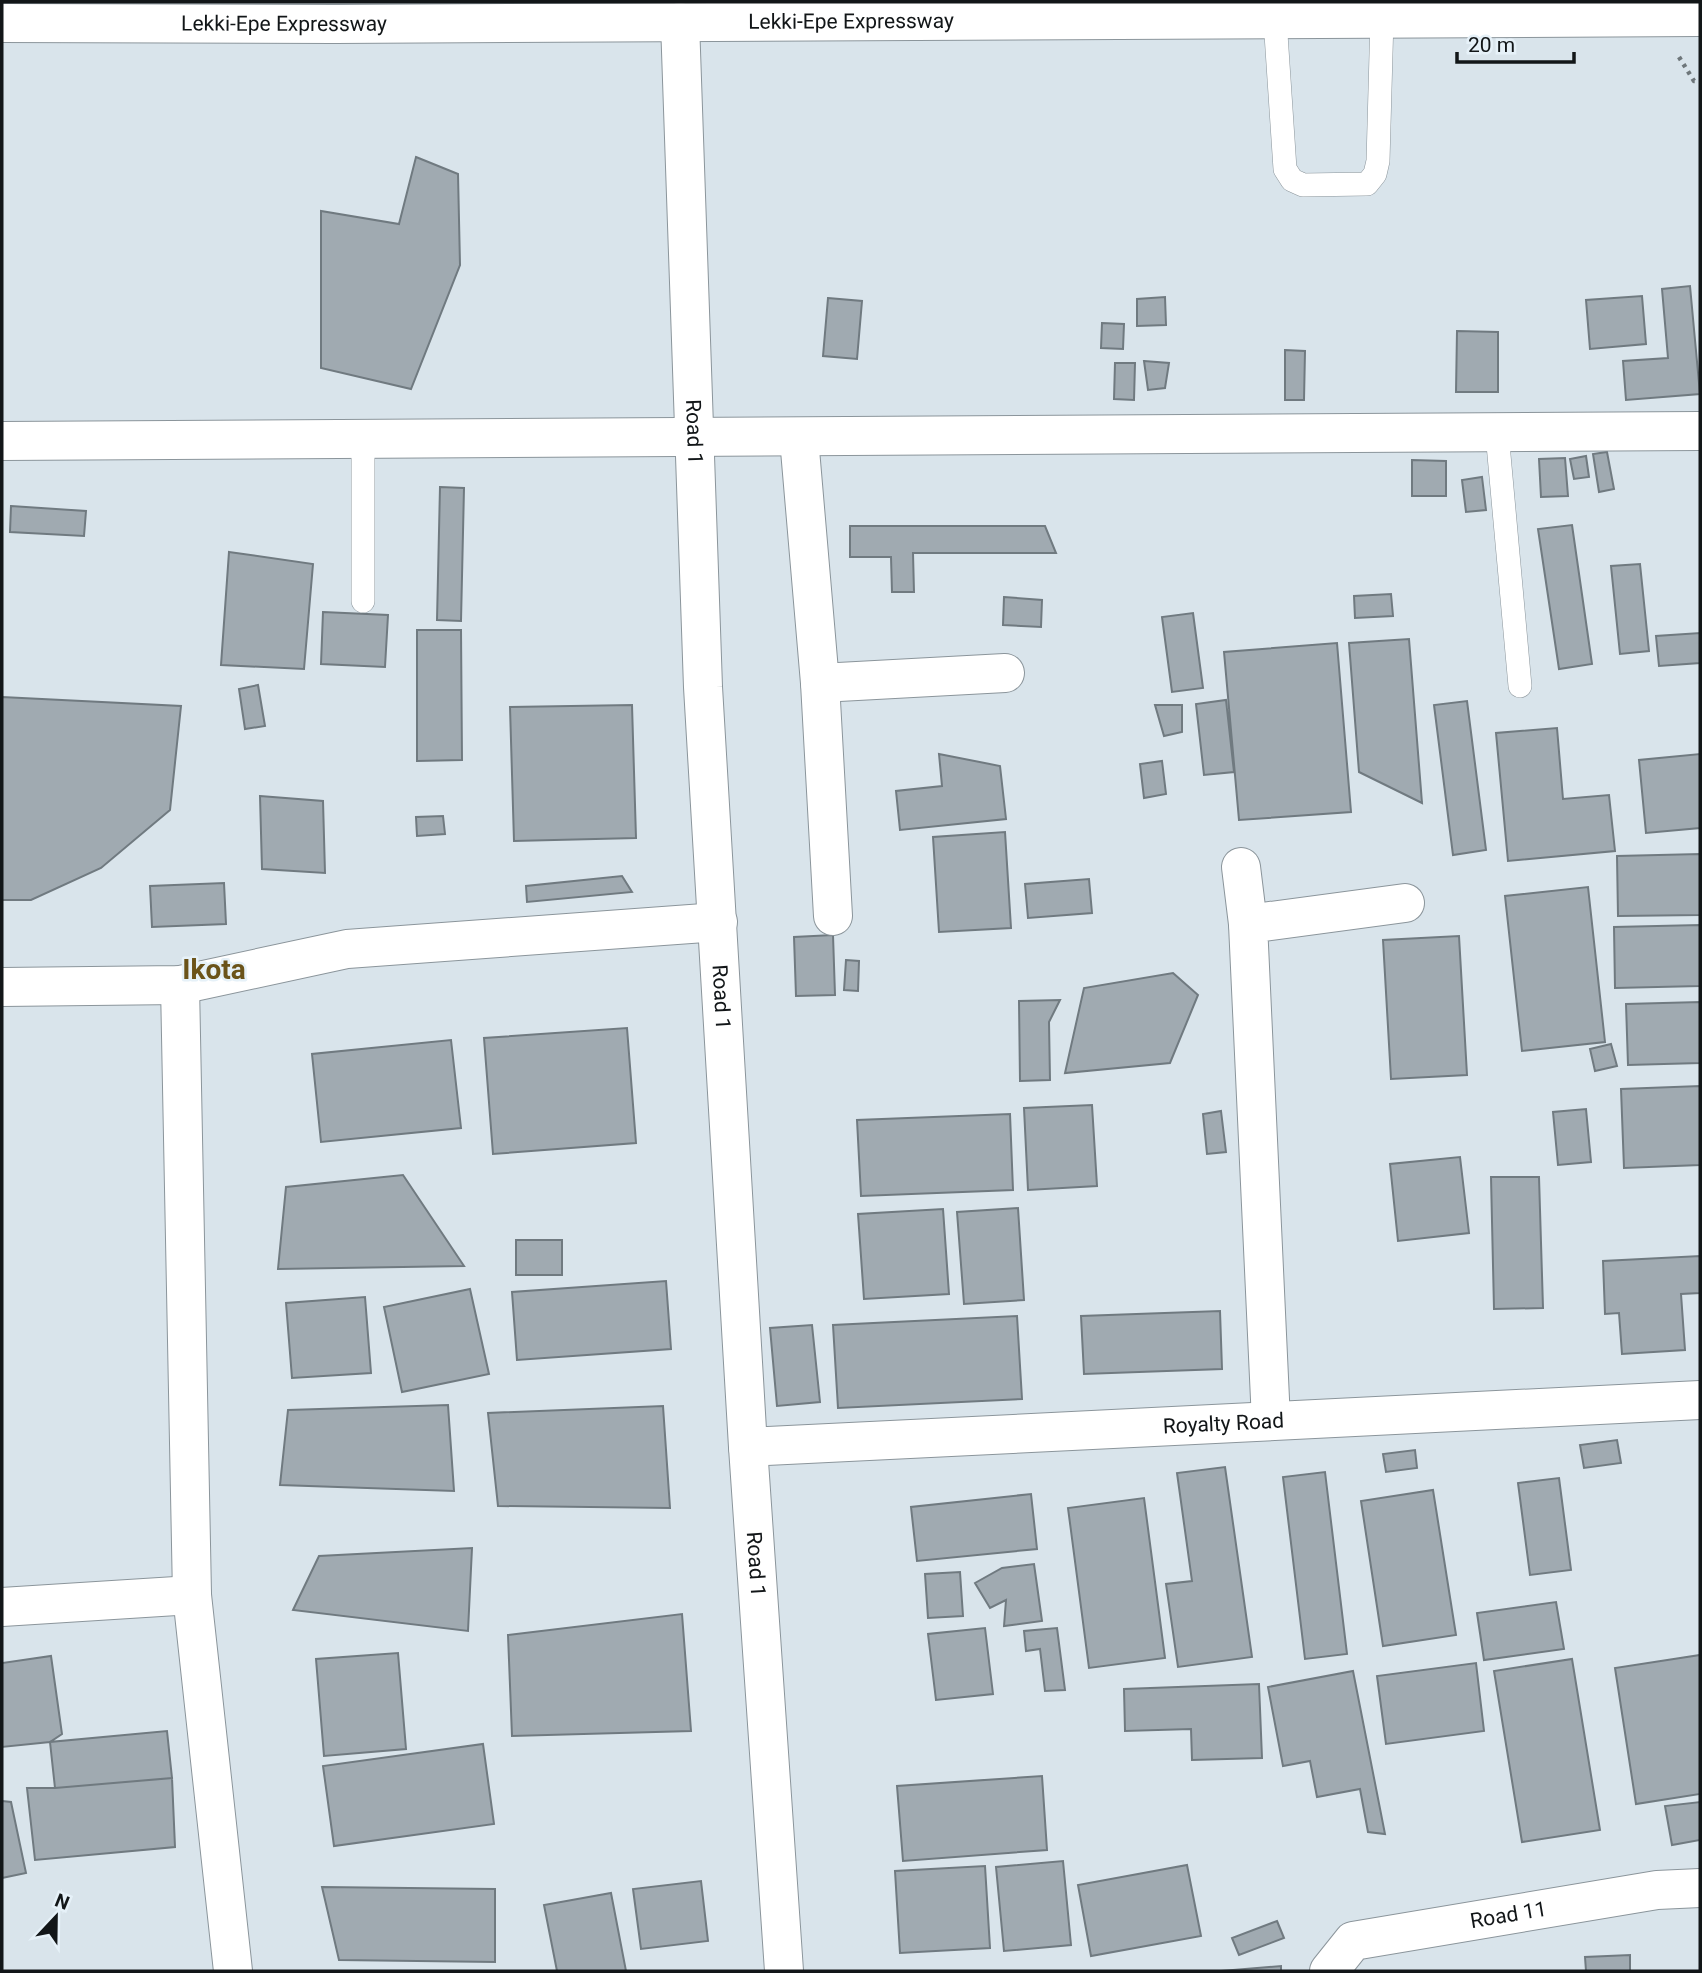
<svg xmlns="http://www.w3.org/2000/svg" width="1702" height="1973" viewBox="0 0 1702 1973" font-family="Roboto,sans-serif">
<rect width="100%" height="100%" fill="#d9e4eb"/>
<!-- building -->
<path fill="#a0aab1" stroke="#707a80" stroke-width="2" d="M416 157 458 174 460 265 411 389 321 368V211L399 224Z
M1690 286 1700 394 1626 400 1623 361 1668 358 1662 289Z
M1642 296 1646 344 1590 349 1586 300Z
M1165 297 1166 325 1137 326V299Z
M828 298 862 301 857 359 823 356Z
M1102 323 1124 324 1123 349 1101 348Z
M1457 331 1498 332V392H1456Z
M1285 350 1305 351 1304 400H1285Z
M1144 361 1169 363 1165 388 1148 390Z
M1115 363H1135L1134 400 1114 399Z
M1607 452 1614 489 1599 492 1593 454Z
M1586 456 1589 477 1574 479 1570 459Z
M1565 458 1568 496 1541 497 1539 459Z
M1412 460 1446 461V496H1412Z
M1482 477 1486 510 1466 512 1462 480Z
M440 487 464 488 461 621 437 620Z
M11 506 86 511 84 536 10 532Z
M1572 525 1592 664 1559 669 1538 529Z
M850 526H1045L1056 553H913L914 592H892L891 557H850Z
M229 552 313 564 304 669 221 665Z
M1640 564 1649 651 1620 654 1611 566Z
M1391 594 1393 616 1355 618 1354 596Z
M1004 597 1042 600 1041 627 1003 625Z
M323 612 388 615 385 667 321 664Z
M1193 613 1203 688 1172 692 1162 617Z
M417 630H461L462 760 417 761Z
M1700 633V663L1659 666 1656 636Z
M1409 639 1422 803 1359 772 1349 643Z
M1337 643 1351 812 1239 820 1224 652Z
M258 685 265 726 245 729 239 689Z
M2 697 181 706 170 810 101 868 31 900H2Z
M1226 700 1234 772 1204 775 1196 704Z
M1467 701 1486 850 1453 855 1434 705Z
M632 705 636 838 514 841 510 707Z
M1155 705H1182V732L1164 736Z
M1557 728 1563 799 1609 795 1615 851 1508 861 1496 733Z
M939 754 1000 766 1006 819 900 830 896 791 942 786Z
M1700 754V828L1646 833 1639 760Z
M1162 761 1166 794 1144 798 1140 764Z
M260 796 323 801 325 873 262 869Z
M443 816 445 834 417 836 416 817Z
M1005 832 1011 928 939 932 933 837Z
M1700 854V915L1618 916 1617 856Z
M622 876 632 892 527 902 526 886Z
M1089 879 1092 913 1028 918 1025 884Z
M224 883 226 924 152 927 150 886Z
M1588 887 1605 1042 1522 1051 1505 896Z
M1700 925V986L1615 988 1614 927Z
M833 935 835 995 796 996 794 937Z
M1459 936 1467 1075 1391 1079 1383 940Z
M846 960 859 961 858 991 844 990Z
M1173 973 1198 995 1170 1063 1065 1073 1084 988Z
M1060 1000 1049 1022 1050 1080 1020 1081 1019 1001Z
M1700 1002V1063L1628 1065 1626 1004Z
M627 1028 636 1143 493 1154 484 1038Z
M451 1040 461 1128 321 1142 312 1054Z
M1611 1044 1617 1066 1595 1071 1590 1049Z
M1700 1086V1165L1624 1168 1621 1089Z
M1092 1105 1097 1186 1028 1190 1024 1108Z
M1586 1109 1591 1162 1558 1165 1553 1112Z
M1221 1111 1226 1152 1207 1154 1203 1114Z
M1010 1114 1013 1190 861 1196 857 1120Z
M1460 1157 1469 1233 1398 1241 1390 1164Z
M403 1175 464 1266 278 1269 286 1187Z
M1491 1177H1539L1543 1308 1494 1309Z
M1018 1208 1024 1300 964 1304 957 1212Z
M943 1209 949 1294 864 1299 858 1214Z
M516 1240H562V1275H516Z
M1700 1256V1293L1681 1294 1685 1350 1622 1354 1619 1313 1605 1314 1603 1261Z
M666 1281 671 1349 517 1360 512 1292Z
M470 1289 489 1374 402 1392 384 1307Z
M365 1297 371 1373 292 1378 286 1303Z
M1220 1311 1222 1369 1084 1374 1081 1316Z
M1017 1316 1022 1399 838 1408 833 1325Z
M812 1325 820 1402 777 1406 770 1328Z
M448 1405 454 1491 280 1485 288 1410Z
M663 1406 670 1508 498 1506 488 1413Z
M1617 1440 1621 1463 1584 1468 1580 1445Z
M1415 1450 1417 1468 1386 1472 1383 1454Z
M1225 1467 1252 1657 1178 1667 1166 1584 1192 1581 1177 1473Z
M1325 1472 1347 1654 1305 1659 1283 1477Z
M1559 1478 1571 1570 1530 1575 1518 1483Z
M1433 1490 1456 1635 1383 1646 1361 1501Z
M1031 1494 1037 1549 917 1561 911 1507Z
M1144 1498 1165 1658 1089 1668 1068 1508Z
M472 1548 468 1631 293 1610 319 1556Z
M1034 1564 1042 1621 1004 1626 1006 1600 990 1608 975 1583 1002 1568Z
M960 1572 963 1616 928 1618 925 1574Z
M1556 1602 1564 1649 1484 1660 1477 1613Z
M682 1614 691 1731 512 1736 508 1635Z
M985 1628 993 1694 936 1700 928 1634Z
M1057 1628 1065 1690 1045 1691 1040 1649 1026 1651 1024 1631Z
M398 1653 406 1749 324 1756 316 1659Z
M1700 1655V1794L1636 1804 1615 1668Z
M51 1656 62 1734 50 1742 2 1747V1663Z
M1572 1659 1600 1830 1522 1842 1494 1671Z
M1476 1663 1484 1731 1386 1744 1377 1676Z
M1353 1671 1385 1834 1368 1832 1360 1789 1317 1797 1310 1761 1283 1766 1268 1687Z
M1259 1684 1262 1758 1192 1760 1191 1729 1125 1731 1124 1689Z
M167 1731 172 1778 55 1788 50 1742Z
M483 1744 494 1824 334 1846 323 1766Z
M1042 1776 1047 1850 903 1861 897 1786Z
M172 1778 175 1847 35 1860 27 1788H55Z
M2 1801 11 1802 26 1873 2 1878Z
M1700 1802V1840L1672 1845 1665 1806Z
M1063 1861 1071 1945 1004 1951 996 1867Z
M1187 1865 1201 1936 1091 1956 1078 1885Z
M985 1866 990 1948 900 1953 895 1871Z
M701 1881 708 1941 641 1949 633 1889Z
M322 1887 495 1889V1962L339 1960Z
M611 1893 626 1971H557L544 1905Z
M1277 1921 1284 1938 1239 1955 1232 1938Z
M1630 1955V1971H1586L1585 1957Z
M1281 1966V1971H1221Z"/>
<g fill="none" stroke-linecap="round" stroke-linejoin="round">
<defs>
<path id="service" d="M1275 19 1285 169 1292 180 1303 185 1367 184 1375 174 1378 161 1382 18
M1497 433 1520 686
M363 440V601"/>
<g id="minor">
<path d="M799 438 820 683 833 916"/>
<path d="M2 441 1700 431"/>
<path d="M820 683 1005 673"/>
<path d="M1241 867 1248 924"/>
<path d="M180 985 192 1595 233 1971"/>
<path d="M2 987 180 985 347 949 718 922"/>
<path d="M1271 1421 1248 924 1405 903"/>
<path id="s1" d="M748 1447 1700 1400"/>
<path d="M2 1607 192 1595"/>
<path id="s2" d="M1329 1971 1353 1941 1657 1890 1700 1888"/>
</g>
<g id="tertiary">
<path id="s3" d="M680 22 703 687 748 1447 784 1971"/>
</g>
<g id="trunk">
<path id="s4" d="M2 23 335 24 1700 17"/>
</g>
</defs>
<!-- service casing -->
<use href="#service" stroke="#8b959b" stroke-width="24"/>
<!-- minor casing -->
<use href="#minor" stroke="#8b959b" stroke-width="40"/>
<!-- tertiary casing -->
<use href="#tertiary" stroke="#8b959b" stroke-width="40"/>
<!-- trunk casing -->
<use href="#trunk" stroke="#8b959b" stroke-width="40"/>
<!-- path -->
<path stroke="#6e767a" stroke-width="4.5" stroke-dasharray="3.5 5" stroke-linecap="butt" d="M1679 57 1694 81H1700"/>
<!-- service -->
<use href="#service" stroke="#fff" stroke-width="23"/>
<!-- minor -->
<use href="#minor" stroke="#fff" stroke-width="38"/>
<!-- tertiary -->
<use href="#tertiary" stroke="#fff" stroke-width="38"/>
<!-- trunk -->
<use href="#trunk" stroke="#fff" stroke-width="38"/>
</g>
<g text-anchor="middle" stroke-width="5" stroke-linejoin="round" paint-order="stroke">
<!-- street labels -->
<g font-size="21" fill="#121618" stroke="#e6f1f8">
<text dy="7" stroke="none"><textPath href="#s4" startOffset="849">Lekki-Epe Expressway</textPath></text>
<text dy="7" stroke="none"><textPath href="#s4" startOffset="282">Lekki-Epe Expressway</textPath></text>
<text dy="7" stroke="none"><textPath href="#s3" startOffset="410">Road 1</textPath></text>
<text dy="7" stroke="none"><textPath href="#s3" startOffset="976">Road 1</textPath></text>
<text dy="7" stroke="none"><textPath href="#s1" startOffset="476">Royalty Road</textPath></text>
<text dy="7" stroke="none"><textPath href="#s3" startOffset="1544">Road 1</textPath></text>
<text dy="7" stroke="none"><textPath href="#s2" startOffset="196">Road 11</textPath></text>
</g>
<!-- district labels -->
<g font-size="28" font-weight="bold" fill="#6b5319" stroke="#e6f1f8">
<text x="214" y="979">Ikota</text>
</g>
</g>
<!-- border -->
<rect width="1702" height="1973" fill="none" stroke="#121618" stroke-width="7"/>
<!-- north arrow -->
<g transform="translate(56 1917) rotate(22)" stroke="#e6f1f8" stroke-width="5" paint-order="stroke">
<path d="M0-5L12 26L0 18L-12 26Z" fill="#121618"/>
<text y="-10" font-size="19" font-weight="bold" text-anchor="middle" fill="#121618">N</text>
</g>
<!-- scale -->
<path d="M1457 52v10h117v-10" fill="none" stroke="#121618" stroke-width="3.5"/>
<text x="1468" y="52" font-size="21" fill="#121618" stroke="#e6f1f8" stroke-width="5" paint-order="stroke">20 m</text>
</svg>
